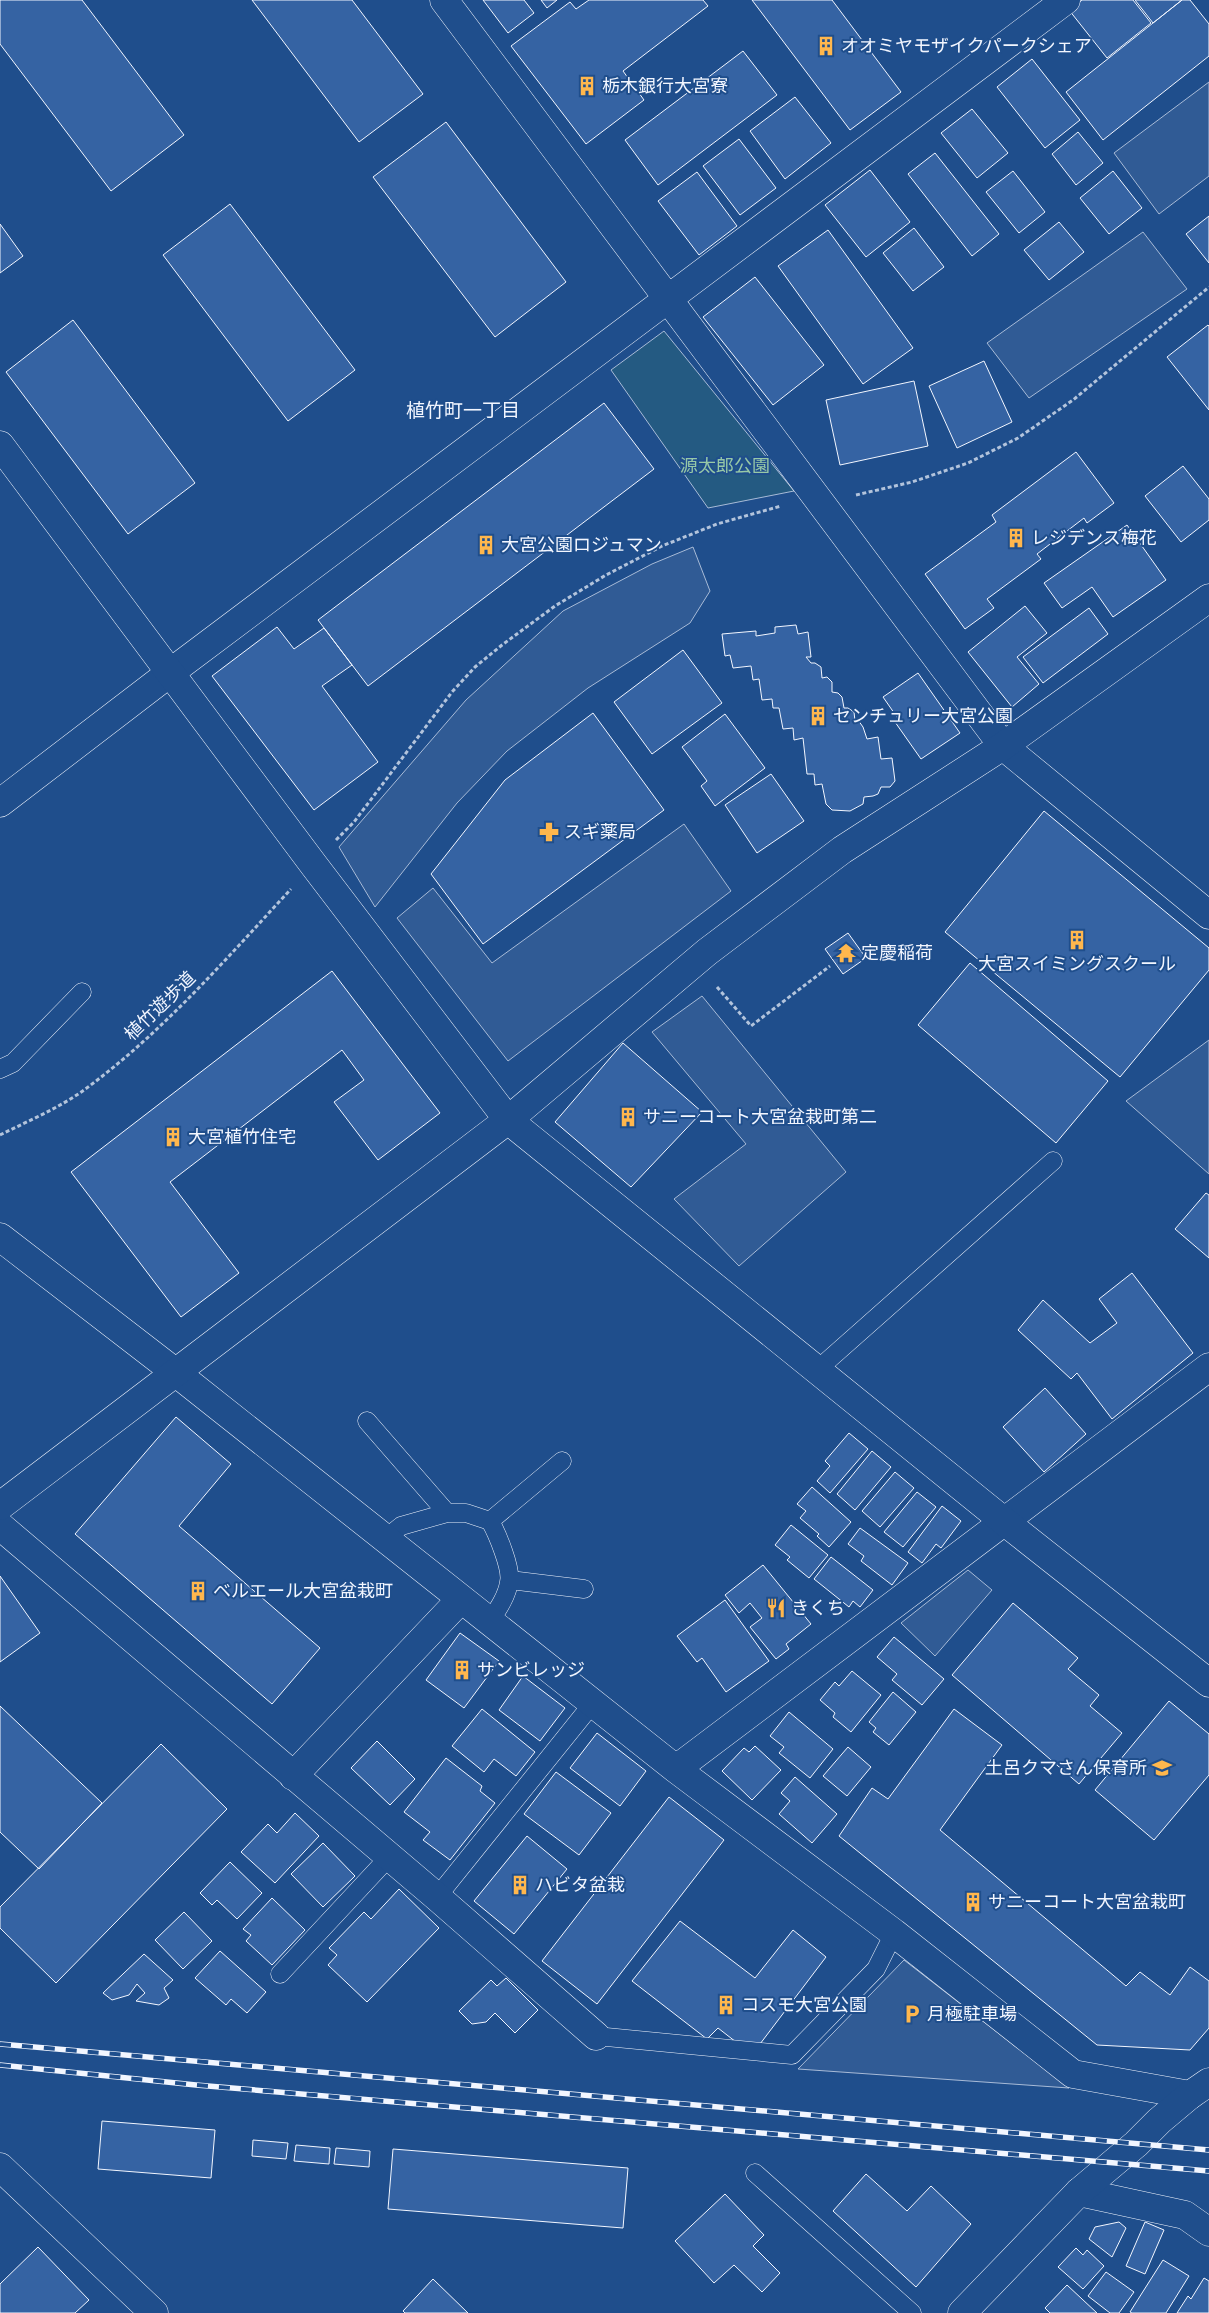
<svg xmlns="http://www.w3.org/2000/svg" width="1209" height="2313" viewBox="0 0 1209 2313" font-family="'Space Grotesk','Noto Sans JP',sans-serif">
<rect width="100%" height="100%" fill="#1f4e8c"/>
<!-- green -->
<path fill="#245a82" stroke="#a8bbd7" d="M664 331 794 491 708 508 611 370Z"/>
<!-- parking -->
<path fill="#305b95" stroke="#a8bbd7" d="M1209 82V176L1159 214 1114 153Z
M1143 232 1187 289 1029 398 987 343Z
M693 547 710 591 690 623 588 688 507 751 457 803 375 907 339 847 466 700 563 611 652 564Z
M684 824 731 891 508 1061 397 918 433 888 492 963Z
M702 996 846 1172 739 1266 674 1199 746 1144 652 1032Z
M1209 1040V1174L1126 1101Z
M968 1570 992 1590 935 1656 901 1623Z
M904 1960 1069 2088 798 2069Z"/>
<!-- building -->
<path fill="#3563a3" stroke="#f2f6ff" d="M0 0H82L184 135 111 191 0 44Z
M252 0H352L423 94 359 142Z
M483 0H524L534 13 508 33Z
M541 0H557L547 8Z
M589 0H703L708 6 623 71 644 100 586 144 511 46 570 2 576 9Z
M752 0H832L901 92 850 130Z
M1082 0H1133L1151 23 1107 58 1069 10Z
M1135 0H1182L1153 23Z
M1182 0H1190L1209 24V56L1103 140 1066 92Z
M743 51 777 95 658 185 625 140Z
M1032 59 1080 120 1045 148 997 87Z
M795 97 831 143 785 179 750 131Z
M972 109 1008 153 977 178 941 133Z
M446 122 566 282 495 337 373 177Z
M1078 132 1103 163 1076 185 1052 154Z
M739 139 776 188 740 215 703 166Z
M935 153 999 234 972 256 908 174Z
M870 170 910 222 866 257 825 205Z
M1013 171 1045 212 1019 233 986 192Z
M1113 171 1142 208 1109 234 1080 198Z
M697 172 737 226 699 255 658 201Z
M230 204 355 370 288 421 163 255Z
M1209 216V263L1186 234Z
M1059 222 1084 252 1049 280 1024 250Z
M0 224 23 256 0 273Z
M914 228 944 267 913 291 883 253Z
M828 230 913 348 863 384 778 266Z
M755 277 824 365 773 405 703 317Z
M73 320 195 483 128 534 6 372Z
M1208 325 1209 326V410L1167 357Z
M984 361 1012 422 957 448 929 386Z
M914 381 928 446 840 465 826 400Z
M604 403 654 469 368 686 318 620Z
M1076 452 1114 503 1087 523 1084 518 1037 554 1041 559 987 599 994 608 965 629 925 574 996 522 992 515Z
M1183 466 1209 499V520L1181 542 1145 496Z
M1127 525 1166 580 1113 617 1092 587 1062 608 1044 583Z
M1025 606 1047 633 1017 657 1039 684 1012 707 968 652Z
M1089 608 1108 634 1043 683 1023 657Z
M796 625 798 634 808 632 811 657H806L811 663H815L821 667 822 678 827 677 832 682V692L838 693 842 697 844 708H848L854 712 855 721 858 720 863 727 867 739 878 737 881 759 892 758 895 781 890 787H881L878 794 873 796 864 797 863 804 850 811 832 810 826 804 822 784 815 785 814 774H807L803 738 794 740 793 728 783 729 779 708H773L772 699 762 700 759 679 753 680 751 666 733 668 730 655 725 656 722 634 756 631V636L775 633V627Z
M277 627 294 649 324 628 352 665 322 686 378 762 314 810 212 676Z
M683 650 722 703 652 754 614 702Z
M918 673 960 733 921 759 895 722 899 720 883 697Z
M593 713 664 810 483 944 431 874 505 780Z
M725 714 765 768 715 806 701 786 707 781 682 747Z
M771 774 804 821 757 853 725 805Z
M1044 811 1209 948V970L1120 1077 945 932Z
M848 933 866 958 843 974 825 949Z
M970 963 1108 1081 1056 1143 918 1025Z
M332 971 440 1113 378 1160 334 1102 364 1080 342 1050 170 1182 239 1273 181 1317 71 1172Z
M623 1043 702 1112 631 1187 555 1122Z
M1206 1193 1209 1195V1258L1175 1229Z
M1132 1273 1193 1353 1112 1419 1077 1373 1071 1379 1018 1330 1043 1300 1090 1343 1117 1323 1099 1299Z
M1045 1388 1086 1434 1044 1472 1003 1427Z
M176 1417 231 1464 179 1526 320 1648 272 1704 75 1534Z
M849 1433 868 1449 830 1493 817 1481 830 1466 825 1461Z
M872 1451 891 1467 855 1510 837 1494Z
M895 1472 914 1488 880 1527 862 1511Z
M812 1487 851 1522 829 1547 817 1536 819 1534 800 1518 806 1511 797 1504Z
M917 1492 936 1507 903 1547 884 1532Z
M942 1506 961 1521 941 1548 936 1544 922 1563 908 1552Z
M791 1525 828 1555 809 1578 787 1560 790 1557 775 1545Z
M860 1528 908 1563 892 1585 861 1561 864 1556 848 1544Z
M831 1557 873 1590 860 1607 853 1601 849 1607 814 1579Z
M763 1565 811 1624 786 1644 789 1649 776 1659 750 1627 762 1618 750 1603 739 1613 725 1595Z
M0 1576 40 1633 0 1662Z
M725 1600 769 1661 726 1692 702 1658 697 1662 677 1636Z
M1013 1603 1078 1658 1068 1669 1099 1695 1090 1706 1122 1733 1079 1784 952 1675Z
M460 1633 499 1661 464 1708 426 1680Z
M894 1637 944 1679 922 1705 892 1680 897 1674 877 1657Z
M852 1671 881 1695 851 1732 833 1717 835 1713 820 1700 835 1682 839 1686Z
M523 1676 565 1708 540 1741 499 1710Z
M893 1692 916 1712 889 1745 873 1732 876 1728 869 1722Z
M1169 1701 1209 1734V1775L1154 1840 1095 1790Z
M0 1706 102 1803 39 1869 0 1832Z
M482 1709 535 1752 516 1776 494 1759 484 1772 452 1746Z
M954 1709 1002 1745 940 1830 1126 1986 1140 1972 1170 1995 1190 1967 1209 1981V2028L1190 2050 1097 2045 839 1836 872 1788 888 1799Z
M789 1712 833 1749 810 1778 779 1753 784 1747 770 1736Z
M597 1733 646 1771 620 1806 570 1768Z
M377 1741 415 1779 390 1805 351 1768Z
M161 1744 227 1809 56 1983 0 1928V1907Z
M755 1746 781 1770 752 1800 722 1771 744 1748 749 1752Z
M848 1747 871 1767 847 1796 823 1776Z
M446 1758 482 1786 480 1791 495 1803 450 1860 423 1840 430 1832 404 1812Z
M556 1772 611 1813 579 1855 524 1814Z
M795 1777 837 1814 812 1843 779 1814 790 1801 781 1793Z
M669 1797 724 1840 597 2004 542 1961Z
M295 1813 319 1836 275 1883 241 1852 268 1824 277 1833Z
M527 1836 567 1869 514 1934 474 1901Z
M323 1843 355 1876 323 1907 291 1874Z
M230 1862 262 1893 237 1919 217 1900 212 1905 200 1893Z
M399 1889 439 1928 367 2002 328 1965 337 1955 329 1948 364 1912 371 1919Z
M272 1898 305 1930 272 1965 246 1941 251 1935 243 1929Z
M184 1912 212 1941 183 1969 155 1940Z
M680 1921 755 1978 793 1930 826 1957 760 2044 736 2042 718 2028 707 2039 632 1981Z
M220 1951 266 1992 247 2013 231 1999 226 2005 195 1978Z
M144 1954 173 1980 164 1988 169 1998 159 2005 136 2001 145 1993 137 1984 129 1995 112 2000 103 1993Z
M506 1978 538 2010 515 2033 495 2013 486 2022 472 2024 459 2011 491 1980 497 1986Z
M102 2121 215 2130 211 2178 98 2169Z
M253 2140 288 2143 286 2159 252 2156Z
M296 2145 330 2148 329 2164 294 2161Z
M336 2148 370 2151 369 2167 334 2164Z
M393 2149 628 2168 623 2228 388 2209Z
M866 2174 907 2211 931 2186 971 2224 916 2287 833 2211Z
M725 2194 764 2235 753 2246 780 2273 762 2292 734 2265 714 2283 675 2241Z
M1119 2222 1126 2228 1112 2257 1089 2239 1095 2227Z
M1145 2222 1164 2230 1145 2274 1126 2266Z
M38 2247 89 2300 75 2313H0V2284Z
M1076 2248 1083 2255 1087 2250 1104 2266 1083 2289 1058 2267Z
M1163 2260 1189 2276 1166 2313H1132L1130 2312Z
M1106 2272 1134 2292 1119 2313H1110L1088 2296Z
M1204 2278 1209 2281V2313H1177L1188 2296 1191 2299Z
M433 2279 468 2313H405L403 2311Z
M1067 2285 1097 2313H1050L1045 2308Z"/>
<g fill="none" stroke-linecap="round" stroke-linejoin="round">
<defs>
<path id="lane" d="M0 1069 13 1063 82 992
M817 1370 1053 1161
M367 1421 447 1513
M490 1521 562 1461
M385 1539 401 1526 447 1513H466L490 1521C497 1533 512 1569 509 1582 507 1596 498 1609 490 1621
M510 1580 584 1589
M437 1897 593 1703
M280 1974 389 1857
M596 2036 792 2055 876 1969 894 1933
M755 2173 912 2313"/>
<path id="street" d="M444 0 1003 746 1209 915
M0 803 171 672 1066 0
M0 1237 175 1372 676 1769 894 1933 1073 2074 1190 2095
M0 1526 437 1897 596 2036
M676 1769 1209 1367
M293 1776 461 1599
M0 2167 154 2313
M1079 2192 1185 2215 1209 2232"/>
<path id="secondary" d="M0 445 313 864 508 1120 1005 1522 1209 1683
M0 1506 508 1120 707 952 842 850 1003 746 1209 598
M962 2313 1079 2192 1136 2144 1159 2121 1190 2095 1209 2082"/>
</defs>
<!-- lane casing -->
<use href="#lane" stroke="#f2f6ff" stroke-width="19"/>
<!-- street casing -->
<use href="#street" stroke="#f2f6ff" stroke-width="29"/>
<!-- secondary casing -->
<use href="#secondary" stroke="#f2f6ff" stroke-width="29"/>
<!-- path -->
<path stroke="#b3c4dc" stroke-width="3" stroke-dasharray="4 2.5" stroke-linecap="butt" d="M856 495 912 482 968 463 1018 438 1073 400 1209 287
M336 840 354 822 452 692 475 667 502 645 555 606 606 575 662 546 717 524 781 506
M717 987 751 1026 830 966
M0 1135C28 1121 59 1108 84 1090 162 1033 225 960 291 889"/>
<!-- lane -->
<use href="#lane" stroke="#1f4e8c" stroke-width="18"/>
<!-- street -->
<use href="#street" stroke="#1f4e8c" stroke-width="28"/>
<!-- secondary -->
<use href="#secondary" stroke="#1f4e8c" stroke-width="28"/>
<defs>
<path id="rail" d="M0 2044 1209 2150
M0 2065 196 2085 1209 2171"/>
</defs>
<!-- rail casing -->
<use href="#rail" stroke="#f2f6ff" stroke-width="5.5"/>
<!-- rail -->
<use href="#rail" stroke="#1f4e8c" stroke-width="4" stroke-dasharray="11" stroke-linecap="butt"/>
</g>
<!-- icons -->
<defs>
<symbol id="building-bare" viewBox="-9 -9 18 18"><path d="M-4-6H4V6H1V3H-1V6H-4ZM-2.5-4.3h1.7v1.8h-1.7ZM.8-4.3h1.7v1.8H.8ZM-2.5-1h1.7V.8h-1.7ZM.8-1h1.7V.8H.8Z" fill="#ffb74d" stroke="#1f4e8c" stroke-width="2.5" paint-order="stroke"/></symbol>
<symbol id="pharmacy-bare" viewBox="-9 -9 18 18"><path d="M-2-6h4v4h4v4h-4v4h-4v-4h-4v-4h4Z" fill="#ffb74d" stroke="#1f4e8c" stroke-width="2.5" paint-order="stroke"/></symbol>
<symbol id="temple-bare" viewBox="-9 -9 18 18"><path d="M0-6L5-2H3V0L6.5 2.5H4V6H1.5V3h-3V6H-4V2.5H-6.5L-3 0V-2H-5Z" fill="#ffb74d" stroke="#1f4e8c" stroke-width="2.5" paint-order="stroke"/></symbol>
<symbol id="restaurant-bare" viewBox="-9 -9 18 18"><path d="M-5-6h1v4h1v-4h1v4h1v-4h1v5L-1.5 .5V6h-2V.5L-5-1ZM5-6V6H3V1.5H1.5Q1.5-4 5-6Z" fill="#ffb74d" stroke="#1f4e8c" stroke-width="2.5" paint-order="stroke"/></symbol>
<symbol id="school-bare" viewBox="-9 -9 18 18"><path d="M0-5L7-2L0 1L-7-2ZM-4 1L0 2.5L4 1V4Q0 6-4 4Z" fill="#ffb74d" stroke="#1f4e8c" stroke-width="2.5" paint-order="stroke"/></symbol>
<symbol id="parking-bare" viewBox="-9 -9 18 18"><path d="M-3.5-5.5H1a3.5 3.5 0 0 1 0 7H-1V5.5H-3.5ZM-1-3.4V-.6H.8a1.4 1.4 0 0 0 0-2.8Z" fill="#ffb74d" stroke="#1f4e8c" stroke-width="2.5" paint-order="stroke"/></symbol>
</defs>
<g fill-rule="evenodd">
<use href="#building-bare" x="812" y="32" width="28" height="28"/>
<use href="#building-bare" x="573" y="72" width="28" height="28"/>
<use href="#building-bare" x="1002" y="524" width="28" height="28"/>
<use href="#building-bare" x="472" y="531" width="28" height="28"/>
<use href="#building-bare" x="804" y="702" width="28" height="28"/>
<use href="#pharmacy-bare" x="535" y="818" width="28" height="28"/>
<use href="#building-bare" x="1063" y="926" width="28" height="28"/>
<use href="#temple-bare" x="832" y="939" width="28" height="28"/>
<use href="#building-bare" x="614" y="1103" width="28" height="28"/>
<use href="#building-bare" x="159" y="1123" width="28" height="28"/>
<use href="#building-bare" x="184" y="1577" width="28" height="28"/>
<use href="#restaurant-bare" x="762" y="1594" width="28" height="28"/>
<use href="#building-bare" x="448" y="1656" width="28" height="28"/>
<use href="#school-bare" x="1148" y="1754" width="28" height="28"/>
<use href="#building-bare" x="506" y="1871" width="28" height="28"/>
<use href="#building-bare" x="959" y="1888" width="28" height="28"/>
<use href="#building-bare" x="712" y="1991" width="28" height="28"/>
<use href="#parking-bare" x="898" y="2000" width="28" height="28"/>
</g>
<g text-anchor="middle" stroke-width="4" stroke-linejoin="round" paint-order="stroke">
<!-- poi labels -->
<g font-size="18" fill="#f2f6ff" stroke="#1f4e8c" text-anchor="start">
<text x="841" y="52">オオミヤモザイクパークシェア</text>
<text x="602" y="92">栃木銀行大宮寮</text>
<text x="1031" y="544">レジデンス梅花</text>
<text x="501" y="551">大宮公園ロジュマン</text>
<text x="833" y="722">センチュリー大宮公園</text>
<text x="564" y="838">スギ薬局</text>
<text x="861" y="959">定慶稲荷</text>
<text x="1077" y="970" text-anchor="middle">大宮スイミングスクール</text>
<text x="643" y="1123">サニーコート大宮盆栽町第二</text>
<text x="188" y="1143">大宮植竹住宅</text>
<text x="213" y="1597">ベルエール大宮盆栽町</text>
<text x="791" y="1614">きくち</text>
<text x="477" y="1676">サンビレッジ</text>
<text x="1147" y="1774" text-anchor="end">土呂クマさん保育所</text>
<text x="535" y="1891">ハビタ盆栽</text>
<text x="988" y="1908">サニーコート大宮盆栽町</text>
<text x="741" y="2011">コスモ大宮公園</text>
<text x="927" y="2020">月極駐車場</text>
</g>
<!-- park labels -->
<g font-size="18" fill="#97c8a6" stroke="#1f4e8c">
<text x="725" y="472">源太郎公園</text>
</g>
<!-- street labels -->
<g font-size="18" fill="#f2f6ff" stroke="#1f4e8c">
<text transform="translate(160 1006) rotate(-44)" y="6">植竹遊歩道</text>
</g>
<!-- neighbourhood labels -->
<g font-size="19" fill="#f2f6ff" stroke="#1f4e8c">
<text x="463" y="417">植竹町一丁目</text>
</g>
</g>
</svg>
